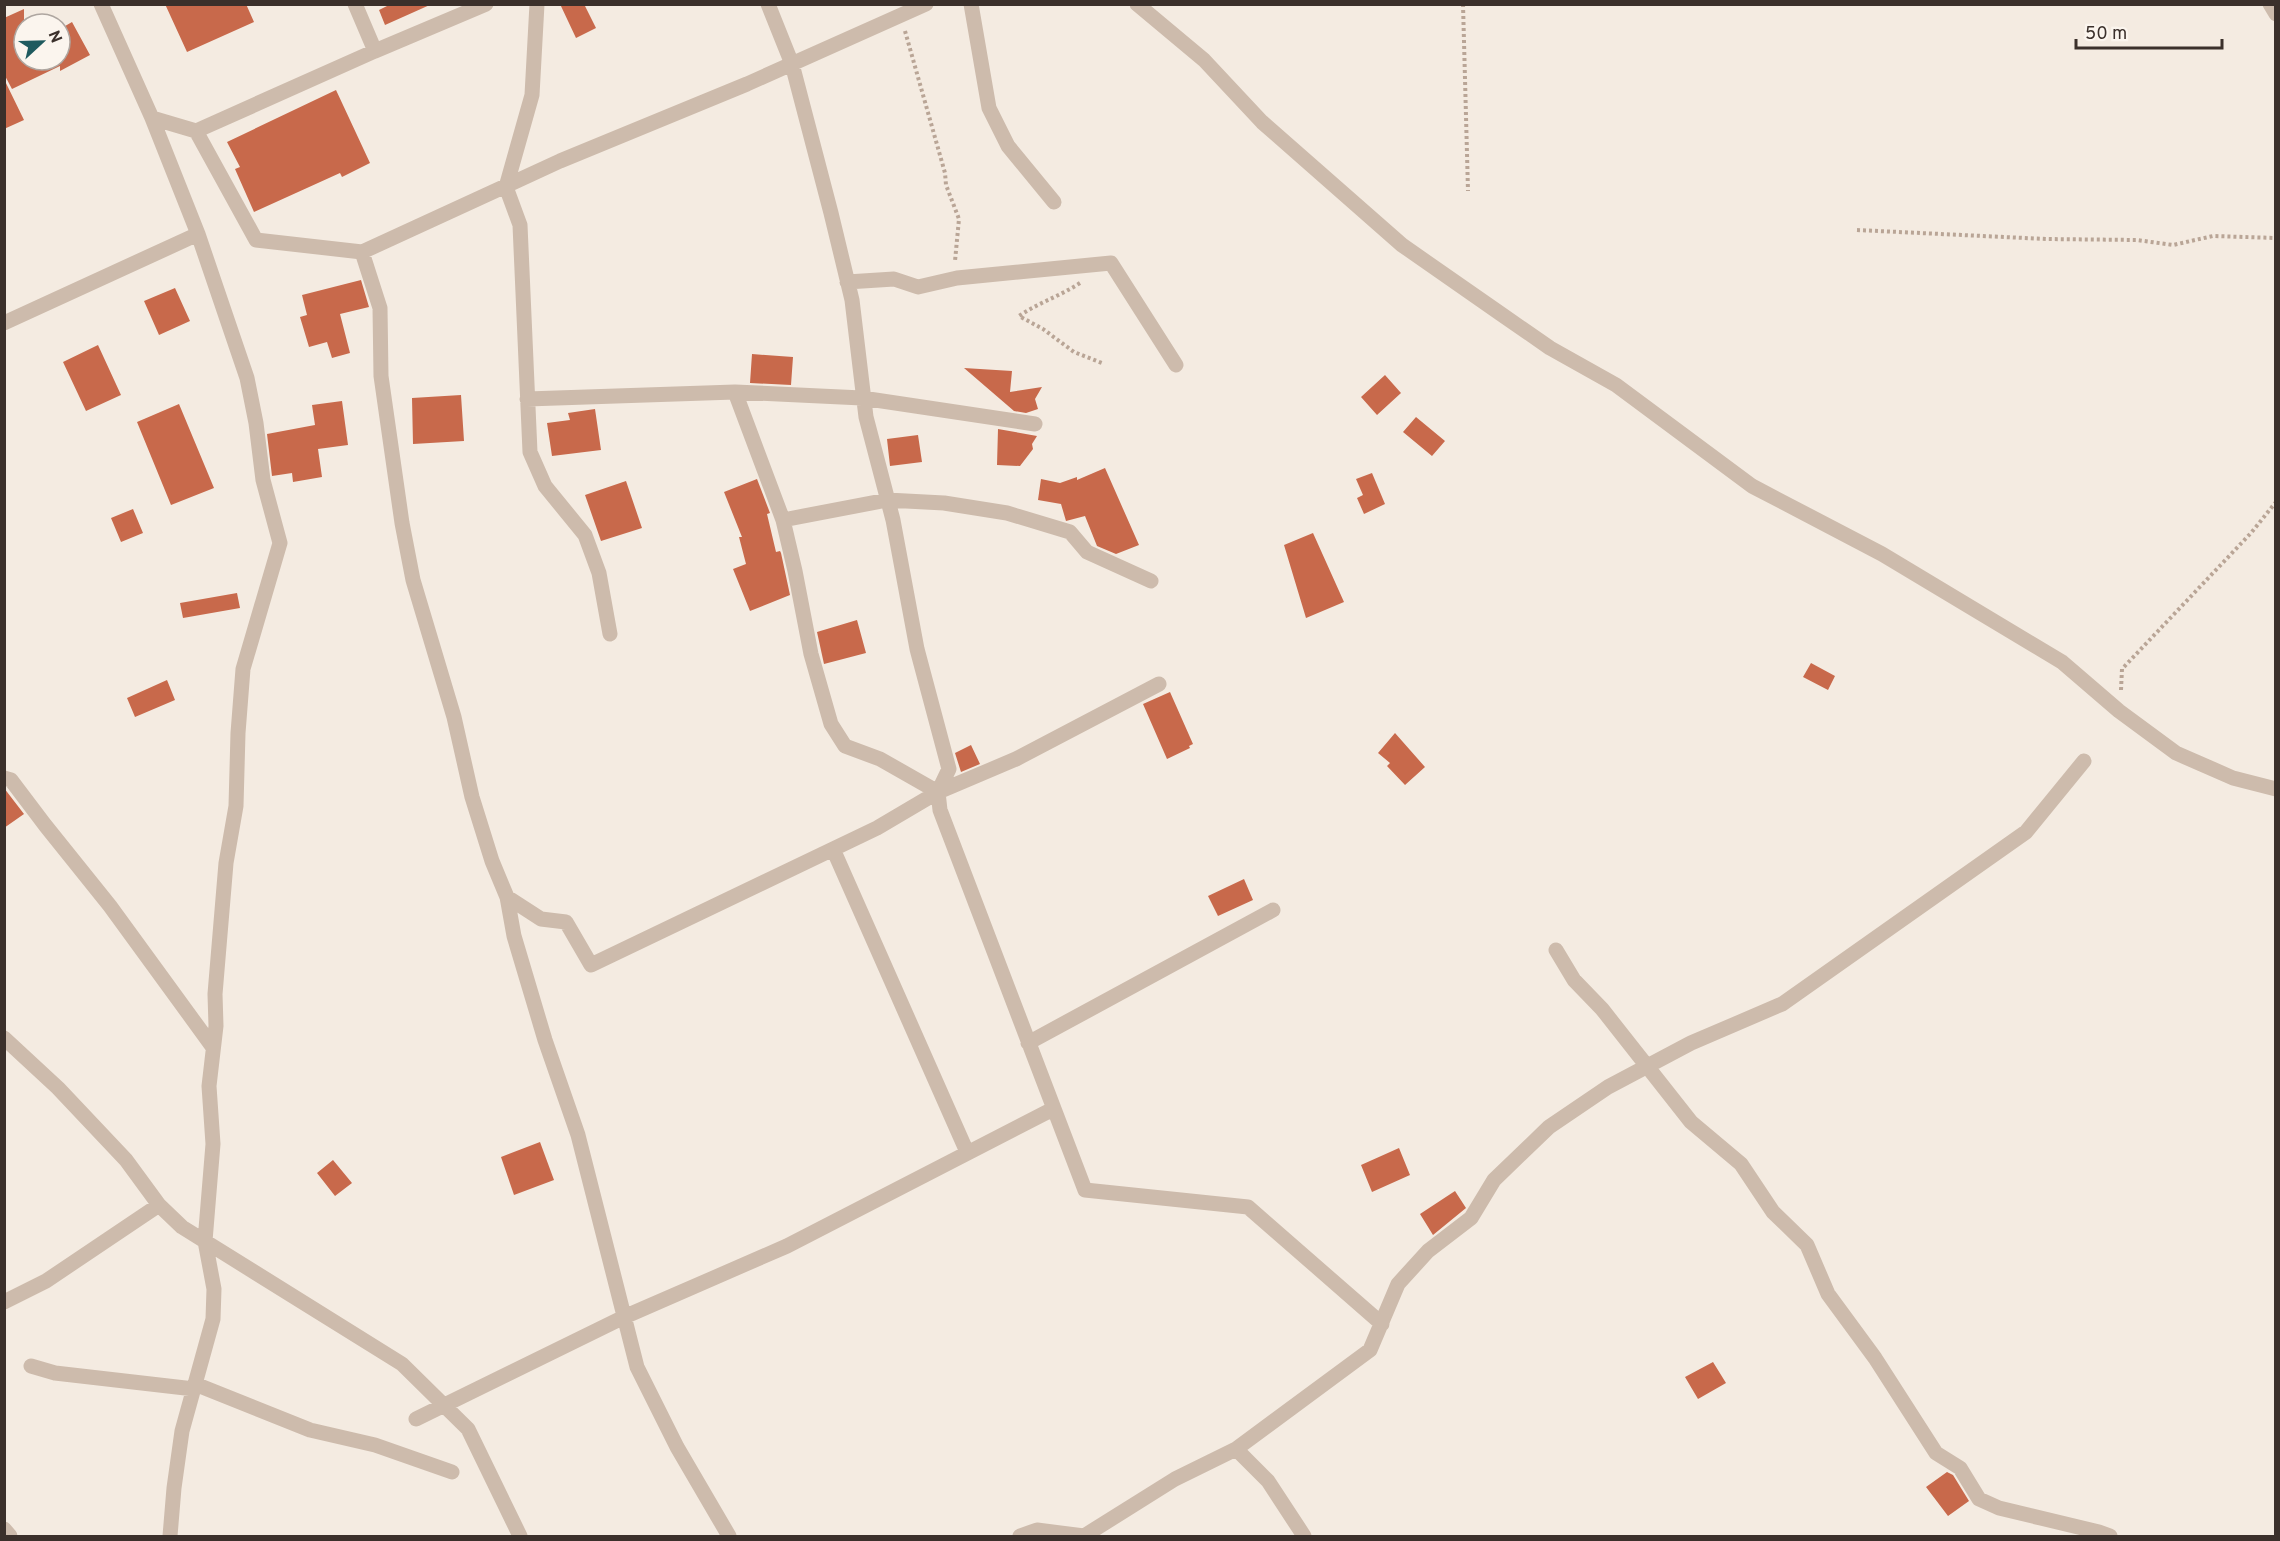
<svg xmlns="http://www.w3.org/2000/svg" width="2280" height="1541" viewBox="0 0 2280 1541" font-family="Overpass,sans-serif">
<rect width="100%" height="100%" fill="#f4ebe1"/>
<!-- building -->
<path fill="#c8694b" d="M165 4H246L254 22 187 52Z
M391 4H432L385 25 379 10Z
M560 4H584L596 28 576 38Z
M24 9V60H60V29L72 22 90 55 60 71V66L12 89 4 74V18Z
M4 79 24 120 4 129Z
M336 90 370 163 342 177 340 173 254 212 235 169 240 167 227 142Z
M361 280 369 307 340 314 350 353 332 358 327 342 309 347 300 317 307 315 302 295Z
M175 288 190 321 159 335 144 301Z
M98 345 121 395 86 411 63 362Z
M752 354 793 357 791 385 750 383Z
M964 368 1012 371 1010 392 1042 387 1035 399 1038 409 1026 413 1014 411Z
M1385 375 1401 393 1377 415 1361 397Z
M461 395 464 441 413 444 412 398Z
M342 401 348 445 318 449 322 477 293 482 292 473 272 476 267 434 315 425 312 405Z
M179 404 214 488 171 505 137 422Z
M595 409 601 450 552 456 547 423 570 420 568 413Z
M1416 417 1445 441 1432 456 1403 432Z
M998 429 1037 436 1032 444 1033 449 1020 466 997 465Z
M918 435 922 462 890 466 887 439Z
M1105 468 1139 545 1116 554 1097 546 1085 516 1066 521 1061 504 1038 500 1041 479 1060 483 1077 477V480Z
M1372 473 1385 504 1364 514 1357 498 1363 495 1356 479Z
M757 479 770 513 767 514 776 552 780 551 781 553 790 595 750 611 733 569 746 564 739 537H742L724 492Z
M626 481 642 528 601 541 585 495Z
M133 509 143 533 121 542 111 518Z
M1313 533 1344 602 1306 618 1284 545Z
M237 593 240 608 183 618 180 603Z
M857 620 866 653 824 664 817 632Z
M1811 663 1835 676 1828 690 1803 677Z
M167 680 175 700 135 717 127 698Z
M1170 692 1193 744 1189 746 1190 748 1167 759 1143 704Z
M1395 733 1425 767 1405 785 1387 766 1390 763 1378 753Z
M971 745 980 764 961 772 955 753Z
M4 788 24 814 4 828Z
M1244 879 1253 900 1218 916 1208 896Z
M540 1142 554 1180 514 1195 501 1157Z
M1399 1148 1410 1175 1372 1192 1361 1165Z
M333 1160 352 1183 335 1196 317 1173Z
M1455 1191 1466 1208 1433 1235 1420 1214Z
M1713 1362 1726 1383 1698 1399 1685 1377Z
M1947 1472 1953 1475 1969 1501 1948 1516 1926 1487Z"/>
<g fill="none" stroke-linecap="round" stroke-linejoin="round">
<!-- path -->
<path stroke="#b9a596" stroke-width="4" stroke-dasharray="3 3" stroke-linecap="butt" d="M1463 4 1468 191
M905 31 945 173 946 185 959 219 955 261
M1857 230 2046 239 2137 240 2173 245 2213 236 2276 238
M1080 283C1060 296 1038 303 1019 316L1043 329 1074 352 1102 363
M2121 690 2122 669 2251 533 2276 502"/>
<!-- minor -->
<path stroke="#cdbbac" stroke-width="15" d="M101 4 152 118 198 234 247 378 256 423 263 480 280 543 243 669 238 733 236 806 226 863 215 994 216 1026 209 1086 213 1144 205 1241 214 1289 213 1319 182 1431 174 1488 170 1536
M355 4 375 51 486 4
M537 4 532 95 506 187 520 225 530 452 545 486 585 535 599 573 610 634
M768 4 792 64 831 213 852 300 866 417 893 520 917 649 949 769 938 792 940 810 1085 1190 1248 1207 1382 1324
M971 4 989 108 1008 146 1054 202
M1137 4 1204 60 1262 122 1402 245 1501 314 1550 348 1616 385 1752 486 1882 554 2062 662 2119 711 2176 753 2233 778 2276 789
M2270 4 2276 14
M152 118 196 131 256 240 362 252 560 161 747 84 926 4
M196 131 375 51
M362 252 380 308 381 376 402 523 413 580 454 717 472 797 492 861 507 897
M847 282 894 279 918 287 957 278 1111 263 1176 365
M4 323 198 234
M735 392 783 520 795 571 811 654 831 724 845 746 880 759 938 792
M527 399 735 392 862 398 1035 424
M783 520 887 500 944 503 1007 513 1070 532 1087 552 1151 581
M4 778 11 780 45 825 110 906 212 1046
M833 849 967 1152
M1556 950 1574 980 1602 1009 1691 1122 1741 1164 1773 1212 1807 1245 1828 1294 1875 1358 1936 1453 1960 1468 1979 1499 1999 1508 2099 1532 2110 1536
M4 1038 58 1088 126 1160 159 1205 182 1227 402 1364 468 1429 520 1536
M1028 1043 1273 910
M4 1302 46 1281 159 1205
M31 1366 55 1373 194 1389
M195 1384 310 1430 375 1445 452 1472
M416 1419 624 1317 787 1246 1053 1109
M1236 1449 1268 1481 1304 1536
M4 1529 10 1536
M729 1536 677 1447 637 1367 578 1135 545 1040 514 936 507 897 541 919 566 922 591 965 877 828 938 792 1016 759 1159 684
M1020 1536 1037 1530 1084 1536 1175 1479 1236 1449 1370 1350 1398 1284 1428 1251 1471 1218 1494 1180 1549 1127 1608 1087 1691 1043 1782 1004 2026 832 2084 761"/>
</g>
<!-- border -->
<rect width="2280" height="1541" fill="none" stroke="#3b302b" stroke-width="12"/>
<!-- north arrow -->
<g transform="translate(42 42) rotate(68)"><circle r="28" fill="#fbf5ee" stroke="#aea6a0" stroke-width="1.5"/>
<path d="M0-4.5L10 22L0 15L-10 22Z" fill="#1f5a5e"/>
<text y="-9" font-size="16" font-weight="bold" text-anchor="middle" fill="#3b302b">N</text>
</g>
<!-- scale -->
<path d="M2076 39v9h146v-9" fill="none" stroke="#3b302b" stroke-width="3"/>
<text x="2085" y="39" font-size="18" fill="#3b302b" stroke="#fbf5ee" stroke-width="4.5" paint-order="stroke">50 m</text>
</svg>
